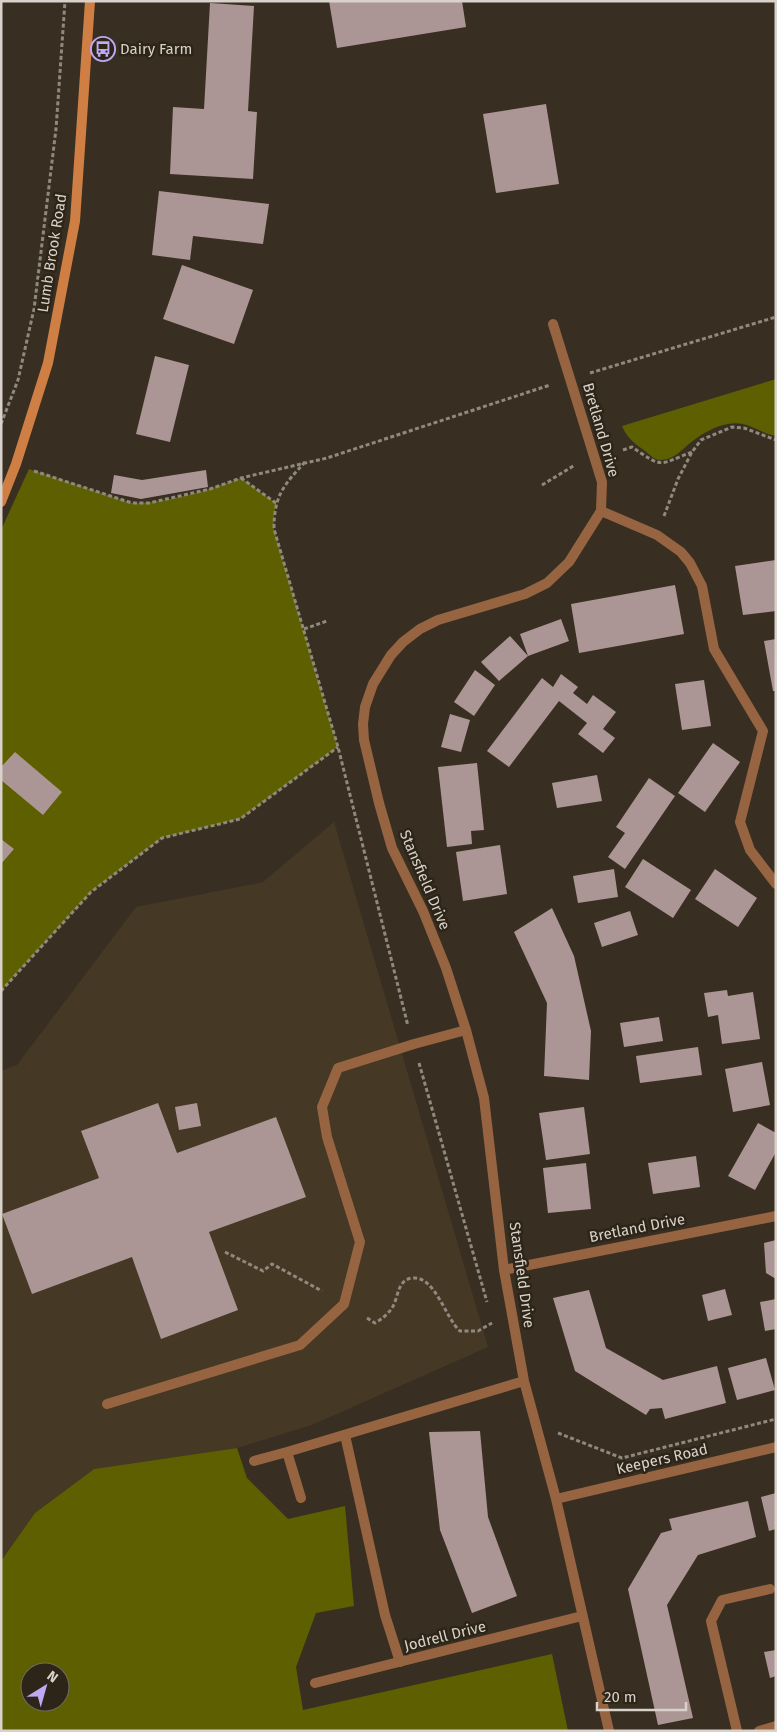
<svg xmlns="http://www.w3.org/2000/svg" width="777" height="1732" viewBox="0 0 777 1732" font-family="'Fira Sans',sans-serif">
<rect width="100%" height="100%" fill="#382f22"/>
<!-- built -->
<path fill="#453825" d="M334 822 488 1347 312 1425 237 1448 94 1469 35 1513 1 1561V1071L17 1065 136 907 263 882Z"/>
<!-- green -->
<path fill="#5e5f00" fill-rule="evenodd" d="M776 379V436C759 433 747 420 728 424 716 426 703 433 694 440 684 447 675 460 661 460 654 460 650 455 645 451 634 443 627 438 622 426Z
M29 469 132 503C169 503 207 490 241 478L276 503 274 516V529L338 747 240 819 162 838 91 892 1 991V530Z
M237 1448 247 1478 288 1519 345 1506 354 1606 316 1613 296 1667 303 1710 552 1654 568 1731H1V1561L35 1513 94 1469ZM30 1672H60V1702H30Z"/>
<!-- building -->
<path fill="#ac9695" d="M329 1H462L466 27 337 48Z
M210 3 254 6 248 111 257 112 253 179 170 174 173 107 204 109Z
M546 104 559 184 496 193 483 114Z
M159 191 269 204 263 244 193 236 190 260 152 255Z
M182 265 253 290 234 344 163 319Z
M155 356 189 365 170 442 136 434Z
M206 470 208 487 141 499 111 493 114 475 142 480Z
M776 560V611L743 615 735 566Z
M675 585 684 634 579 653 571 604Z
M561 619 569 641 528 656 499 681 481 662 510 636 528 656 520 634Z
M776 639V691H773L764 641Z
M475 670 495 685 474 716 454 702Z
M561 674 578 687 573 693 587 704 593 695 616 712 603 729 615 738 603 753 578 734 587 723 559 701 509 767 487 751 542 678 553 687Z
M704 680 711 726 682 730 675 684Z
M450 714 470 720 461 752 441 747Z
M713 743 740 762 705 812 678 793Z
M15 752 62 792 43 815 1 780V767Z
M477 763 484 830 471 831 472 844 447 847 438 767Z
M597 775 602 801 557 808 552 783Z
M649 778 675 796 625 869 608 857 625 833 616 827Z
M1 839 14 849 1 864Z
M500 845 507 894 463 901 456 852Z
M643 859 691 890 673 918 625 887Z
M614 869 618 897 578 903 573 876Z
M715 869 757 898 738 927 695 899Z
M552 908 574 956 591 1031 589 1080 544 1076 547 1003 514 932Z
M630 911 638 935 602 947 594 923Z
M727 990 728 996 753 992 760 1039 722 1044 718 1015 708 1017 704 993Z
M659 1017 663 1041 624 1047 620 1023Z
M698 1047 702 1075 640 1083 636 1056Z
M762 1062 770 1105 733 1112 725 1069Z
M158 1103 177 1153 276 1117 306 1197 209 1232 238 1310 161 1339 132 1257 32 1294 2 1214 99 1178 81 1131Z
M197 1103 201 1126 179 1130 175 1107Z
M584 1107 590 1154 546 1160 539 1113Z
M758 1123 776 1133V1152L755 1190 728 1176Z
M696 1156 700 1187 653 1194 648 1163Z
M586 1163 591 1209 548 1213 543 1168Z
M776 1240V1279L766 1273 764 1243Z
M725 1289 732 1315 708 1321 702 1295Z
M589 1290 606 1348 663 1380 717 1366 726 1403 665 1419 662 1408 650 1409 646 1415 575 1371 553 1298Z
M776 1299V1329L765 1331 760 1302Z
M766 1358 775 1390 737 1400 728 1368Z
M480 1431 488 1517 517 1596 472 1613 440 1530 429 1432Z
M776 1493V1529L769 1531 761 1497Z
M748 1501 756 1537 698 1555 667 1605 693 1718 658 1725 628 1589 661 1533 672 1530 669 1519Z
M776 1650V1676L770 1678 764 1652Z"/>
<g fill="none" stroke-linecap="round" stroke-linejoin="round">
<!-- path -->
<path stroke="#90897e" stroke-width="3" stroke-dasharray="4 2.5" stroke-linecap="butt" d="M590 373 776 317
M1 424 18 380 34 309 56 129 65 1
M623 450 632 447C664 469 658 465 692 452
M305 462C284 485 274 495 274 529L338 747 408 1026
M34 471 132 503H149L210 489 241 478 327 458 550 385
M241 478 276 503
M542 485 575 465
M664 516 678 479 692 452 701 440 732 427 744 428 776 440
M304 629 327 621
M1 991 91 892 162 838 240 819 338 747
M419 1063 487 1302
M225 1252 263 1271 272 1264 322 1291
M367 1318 375 1323C382 1319 388 1314 392 1308 399 1297 397 1279 413 1278 435 1276 446 1319 460 1331H478L492 1323
M558 1433 622 1458 776 1419"/>
<!-- lane -->
<path stroke="#976441" stroke-width="10" d="M107 1404 300 1345 344 1304 360 1242 327 1137 322 1107 338 1068 414 1044 466 1030
M345 1435 385 1615 400 1662
M737 1731 711 1621 722 1600 770 1589"/>
<!-- street -->
<path stroke="#976441" stroke-width="10" d="M553 324 602 482 601 511 657 535 681 552 690 563 702 586 714 649 763 731 740 822 750 850 776 884
M601 511 569 562 547 583 525 594 438 620 420 629 403 642 391 655 373 684 365 707 363 724 364 740 379 803 392 848 423 911 446 968 466 1030 484 1098 504 1270 524 1381 556 1499 609 1731
M504 1270 776 1216
M287 1452 524 1381
M254 1461 287 1452 301 1498
M556 1499 776 1447
M315 1683 582 1616
M759 1731 776 1726"/>
<!-- secondary -->
<path stroke="#d07f44" stroke-width="10" d="M1 502 16 464 48 363 75 221 90 1"/>
</g>
<!-- icons -->
<defs>
<symbol id="bus-ring" viewBox="-11 -11 22 22"><circle r="9.5" fill="#2e2519" stroke="#bfa9f4" stroke-width="1.5"/><path d="M-5-6H5V4H4V6H2V4H-2V6H-4V4H-5ZM-3.5-4V0h7V-4ZM-3.5 1.2v1.5H-2V1.2ZM2 1.2v1.5H3.5V1.2Z" fill="#bfa9f4"/></symbol>
</defs>
<g fill-rule="evenodd">
<use href="#bus-ring" x="89" y="35" width="28" height="28"/>
</g>
<g text-anchor="middle" stroke-width="5" stroke-linejoin="round" paint-order="stroke">
<!-- poi labels -->
<g font-size="15" fill="#d8d2ca" stroke="#2e2519" text-anchor="start">
<text x="120" y="54">Dairy Farm</text>
</g>
<!-- street labels -->
<g font-size="15" fill="#d8d2ca" stroke="#2e2519">
<text transform="translate(52 253) rotate(-81)" y="5">Lumb Brook Road</text>
<text transform="translate(601 430) rotate(74)" y="5">Bretland Drive</text>
<text transform="translate(425 880) rotate(67)" y="5">Stansfield Drive</text>
<text transform="translate(637 1228) rotate(-11)" y="5">Bretland Drive</text>
<text transform="translate(522 1275) rotate(82)" y="5">Stansfield Drive</text>
<text transform="translate(662 1459) rotate(-13)" y="5">Keepers Road</text>
<text transform="translate(445 1636) rotate(-14)" y="5">Jodrell Drive</text>
</g>
</g>
<!-- border -->
<rect width="777" height="1732" fill="none" stroke="#d8d2ca" stroke-width="5"/>
<!-- north arrow -->
<g transform="translate(45 1687) rotate(37)"><circle r="24" fill="#2e2519" stroke="#726a60"/>
<path d="M0-4L9 19L0 12L-9 19Z" fill="#bfa9f4"/>
<text y="-8" font-size="14" font-weight="bold" text-anchor="middle" fill="#d8d2ca">N</text>
</g>
<!-- scale -->
<path d="M597 1702v8h89v-8" fill="none" stroke="#d8d2ca" stroke-width="2.5"/>
<text x="604" y="1702" font-size="15" fill="#d8d2ca" stroke="#2e2519" stroke-width="4" paint-order="stroke">20 m</text>
</svg>
